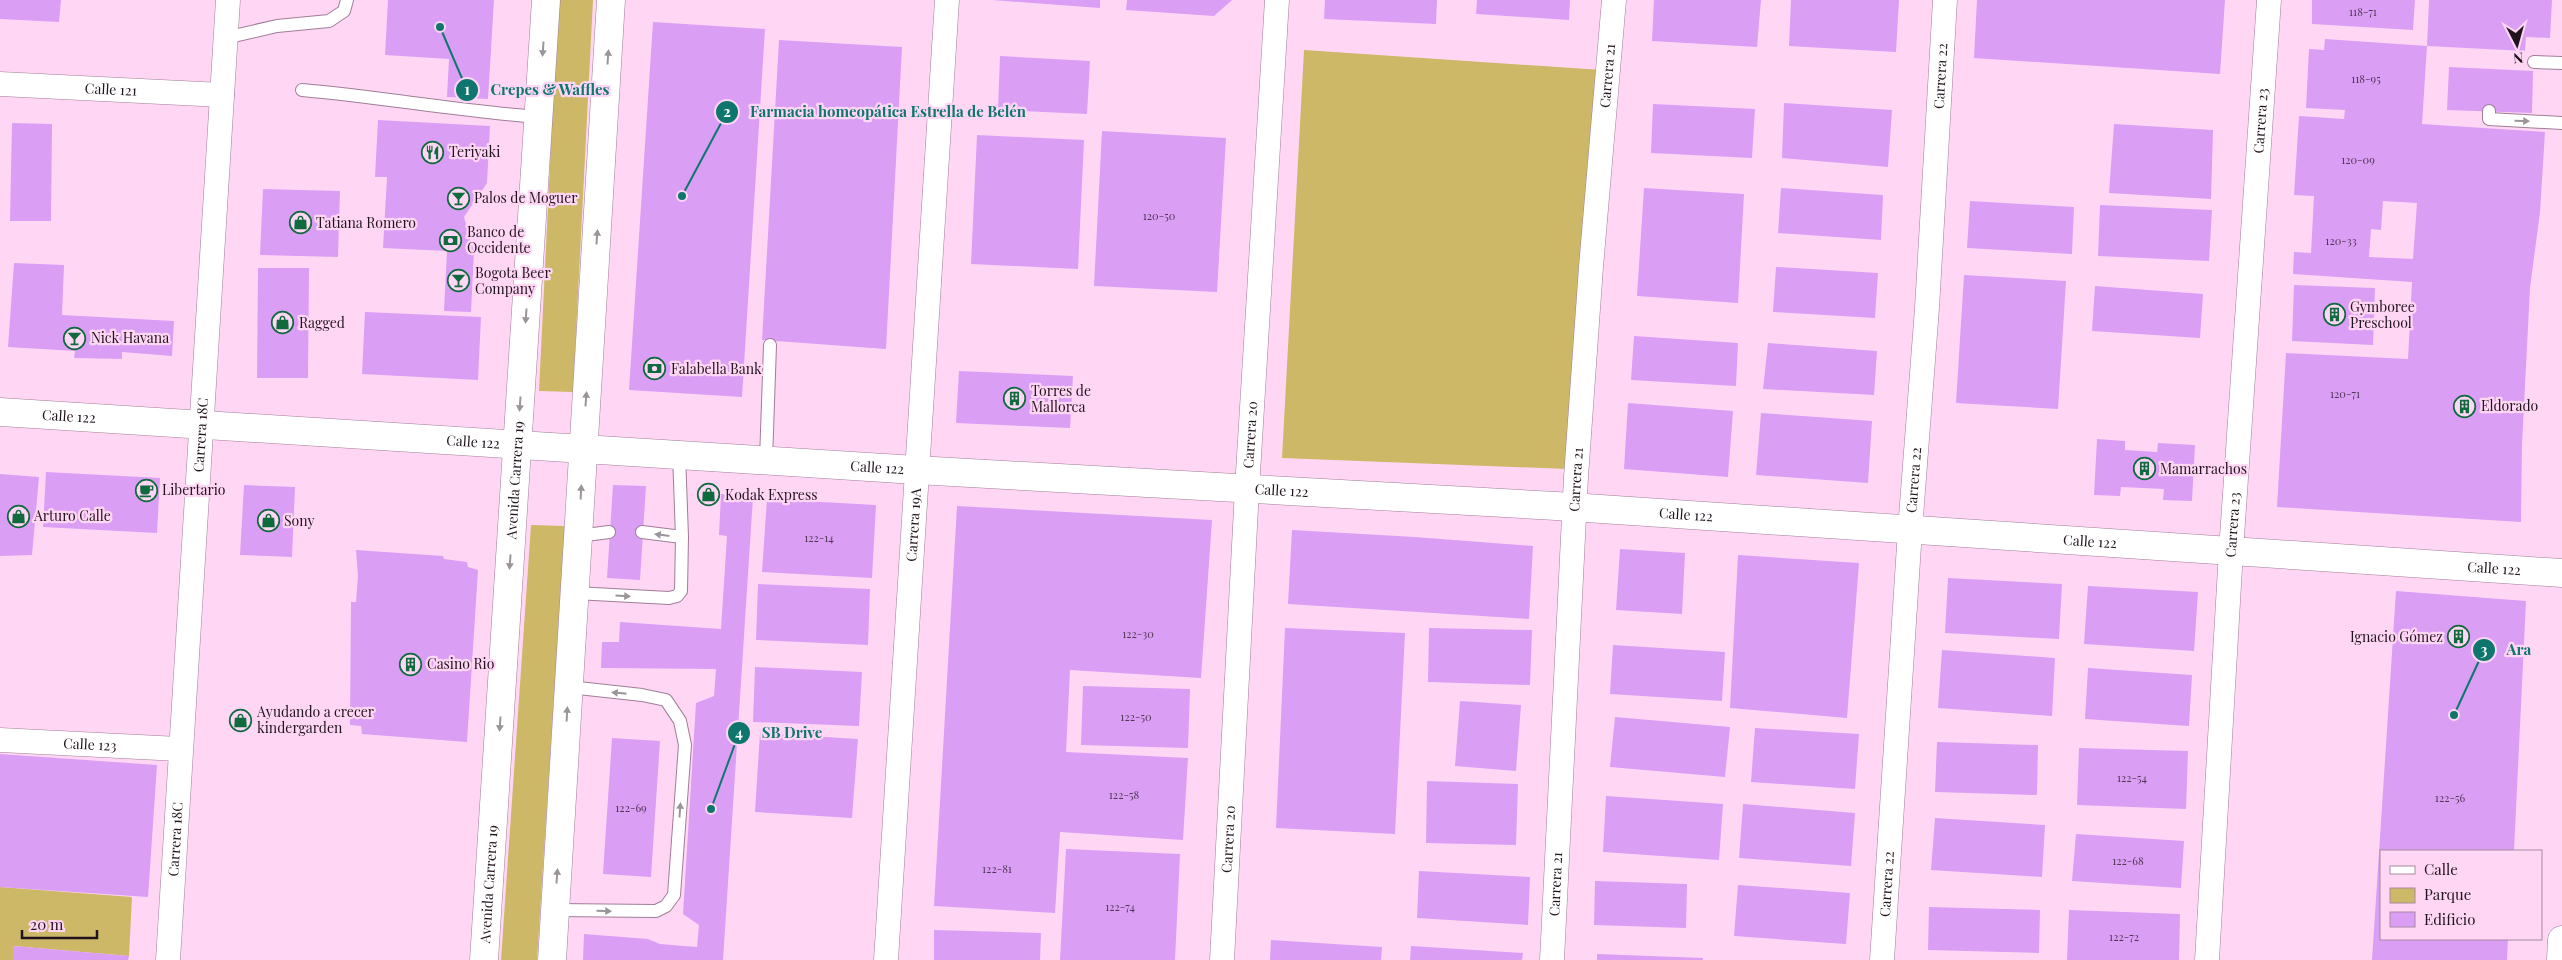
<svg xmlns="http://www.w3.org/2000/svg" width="2562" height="960" viewBox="0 0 2562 960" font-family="'Playfair Display',serif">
<rect width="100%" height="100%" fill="#ffd7f5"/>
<!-- green -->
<path fill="#cdb867" d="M558 0H593L573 392 539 391Z
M1304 50 1602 70 1567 469 1282 458Z
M531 525 565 526 537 960H501Z
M0 887 132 897 129 956 13 946V960H0Z"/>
<!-- building -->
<path fill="#db9ef5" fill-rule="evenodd" d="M0 0H61L59 22 0 19Z
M388 0H494L488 99 447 97 449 59 385 55Z
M992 0H1100V8Z
M1127 0H1232L1214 16 1126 10Z
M1325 0H1437L1436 24 1324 19Z
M1477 0H1570L1569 20 1476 14Z
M1654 0H1761L1757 47 1652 41Z
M1791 0H1899L1896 52 1789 46Z
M1977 0H2225L2220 74 1974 58Z
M2312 0H2415L2413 30 2312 24Z
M2429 0H2552L2550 38 2526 37 2525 51 2427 46Z
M653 22 765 29 742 397 629 390Z
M2325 39 2427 46 2422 124 2545 132 2540 212 2530 288 2522 444 2521 522 2277 507 2286 353 2408 359 2412 282 2293 274 2294 252 2311 253 2314 196 2294 195 2299 116 2344 119 2345 110 2306 108 2309 49 2324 50ZM2383 201 2417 203 2413 259 2369 257 2371 229 2381 230Z
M779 40 902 47 886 349 762 340Z
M1000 56 1090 61 1087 114 998 110Z
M2449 67 2533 71 2532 113 2447 110Z
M1784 103 1892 110 1888 167 1782 158Z
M1653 104 1755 109 1752 158 1651 153Z
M378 120 490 126 487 183 464 217 474 252 471 312 444 311 447 251 383 248 387 177H375Z
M12 123 52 124 51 221H10Z
M2114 124 2213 130 2211 199 2109 193Z
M1102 131 1226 138 1217 292 1094 286Z
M977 135 1084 140 1078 269 971 264Z
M1644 188 1744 194 1738 303 1637 296Z
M1781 188 1883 195 1881 240 1778 233Z
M263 189 340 191 338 257 260 255Z
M1970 201 2074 207 2072 254 1967 248Z
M2100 205 2212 210 2209 261 2098 256Z
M14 263 64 265 62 315 174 321 172 356 122 352V359L74 358 75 351 8 347Z
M1776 267 1878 273 1875 318 1773 312Z
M258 268H309L308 378H257Z
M1964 275 2066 281 2058 409 1956 403Z
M2294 285 2375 288 2373 345 2292 341Z
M2095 286 2203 294 2200 338 2092 331Z
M365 312 481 317 478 380 362 374Z
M1634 336 1738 343 1736 386 1631 380Z
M1768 343 1877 351 1874 395 1763 389Z
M959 371 1073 376 1070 428 956 423Z
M1628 403 1733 411 1728 477 1624 469Z
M1761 413 1872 421 1868 483 1756 475Z
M2097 439 2125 441V450L2157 452 2158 443 2195 445 2192 501 2163 500 2164 489 2121 487 2120 496 2094 495Z
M46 472 160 478 157 533 43 527Z
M0 474 39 477 32 555 0 556Z
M244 485 295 487 292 557 240 555Z
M613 485 646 486 640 580 607 578Z
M721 494 753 497 723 960H583L584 934 648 939 660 944 697 947 699 925 683 914 696 703 714 696 716 669 601 668 602 642H619L620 622 721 629 727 536 719 535Z
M767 499 876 505 872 578 762 572Z
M957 506 1212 520 1201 678 1070 670 1066 752 1188 758 1183 840 1060 832 1055 913 934 906Z
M1292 530 1415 537 1533 546 1529 619 1288 604Z
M1620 549 1685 553 1682 614 1616 610Z
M356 550 443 556 444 559 467 562 468 567 478 570 467 742 362 734 361 726 350 725 351 602H356L358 576Z
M1738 555 1859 563 1847 718 1730 708Z
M1948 578 2062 584 2059 639 1945 633Z
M758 584 870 589 868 645 756 640Z
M2088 586 2198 592 2194 651 2084 644Z
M2396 591 2526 601 2514 851H2381V939H2508L2507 960H2372Z
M1285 628 1405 633 1395 834 1276 828Z
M1429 628 1532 630 1530 685 1428 682Z
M1613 645 1725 652 1722 701 1610 694Z
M1942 650 2055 658 2052 716 1938 708Z
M755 667 862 672 859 726 753 722Z
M2088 668 2192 675 2189 726 2085 719Z
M1083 686 1190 689 1188 748 1081 745Z
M1460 701 1521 705 1516 771 1455 766Z
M1615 717 1730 727 1725 777 1610 767Z
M1755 728 1859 734 1855 789 1751 782Z
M760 733 858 739 852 818 755 812Z
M612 738 660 741 651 877 603 874Z
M1937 742 2038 745 2037 795 1935 792Z
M2079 748 2188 751 2186 809 2077 805Z
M0 754 157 765 148 897 0 887Z
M1427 781 1518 784 1516 845 1426 843Z
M1606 796 1723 804 1719 860 1603 852Z
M1743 804 1855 813 1851 866 1739 858Z
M1935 818 2045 825 2042 877 1931 870Z
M2076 834 2184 841 2181 888 2072 881Z
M1066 849 1180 854 1175 960H1060Z
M1419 871 1530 877 1528 925 1417 918Z
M1595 881 1687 884 1686 928 1594 925Z
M1738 885 1850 893 1846 944 1734 936Z
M1929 907 2040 910 2039 953 1928 950Z
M2069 910 2180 914 2179 960H2067Z
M934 930 1041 933 1040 960H934Z
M1271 940 1382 947 1381 960H1270Z
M13 946 129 956 128 960H13Z
M1411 946 1523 953 1522 960H1410Z
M1597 954 1703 958V960H1597Z"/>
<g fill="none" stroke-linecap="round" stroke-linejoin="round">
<defs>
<path id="service" d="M225 38 277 26 329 21 344 11 347 0
M2534 62 2562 63
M302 90C381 97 459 111 538 117
M2489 111V119L2562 123
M766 460 770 345
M642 532 682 537
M578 536 609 532
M575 593 669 598 677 596 681 591 682 537 679 454
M555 910 656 911 666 906 674 895 685 745 680 721 666 700 642 695 569 687"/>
<g id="minor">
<path id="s1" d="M0 84 222 95"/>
<path id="s2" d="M0 740 179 749"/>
<path id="s3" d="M168 960 228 0"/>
<path id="s4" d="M886 960 947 0"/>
<path id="s5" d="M1222 960 1247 489 1277 0"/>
<path id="s6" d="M1552 960 1576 477 1591 267 1614 0"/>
<path id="s7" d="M1882 960 1910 530 1927 308 1945 0"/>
<path id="s8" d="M2207 960 2231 551 2269 0"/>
</g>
<g id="tertiary">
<path id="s9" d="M0 412 916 470 1556 506 2562 573"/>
</g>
<g id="secondary">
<path id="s10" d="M484 960 546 0"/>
<path d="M552 960 611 0"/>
</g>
<path id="trunk" d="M2561 960 2562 940"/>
</defs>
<!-- service casing -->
<use href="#service" stroke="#a07d97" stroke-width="14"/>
<!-- minor casing -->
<use href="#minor" stroke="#a07d97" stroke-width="25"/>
<!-- tertiary casing -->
<use href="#tertiary" stroke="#a07d97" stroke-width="29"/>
<!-- secondary casing -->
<use href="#secondary" stroke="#a07d97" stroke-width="29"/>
<!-- trunk casing -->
<use href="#trunk" stroke="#a07d97" stroke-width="29"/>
<!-- service -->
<use href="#service" stroke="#fff" stroke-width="12"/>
<!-- minor -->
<use href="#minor" stroke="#fff" stroke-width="24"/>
<!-- tertiary -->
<use href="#tertiary" stroke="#fff" stroke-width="28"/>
<!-- secondary -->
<use href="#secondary" stroke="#fff" stroke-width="28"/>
<!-- trunk -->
<use href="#trunk" stroke="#fff" stroke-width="28"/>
</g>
<!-- one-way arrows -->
<defs><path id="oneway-solid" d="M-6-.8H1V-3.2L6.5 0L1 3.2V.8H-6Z" transform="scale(1.25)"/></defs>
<g fill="#9b9599">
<use href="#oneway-solid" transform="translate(543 49) rotate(94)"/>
<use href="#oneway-solid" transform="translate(608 57) rotate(-86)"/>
<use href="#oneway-solid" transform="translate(2522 121) rotate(2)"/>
<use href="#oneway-solid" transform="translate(597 237) rotate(-86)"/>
<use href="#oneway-solid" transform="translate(526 316) rotate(94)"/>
<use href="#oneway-solid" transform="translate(586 399) rotate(-86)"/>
<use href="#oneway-solid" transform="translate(520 404) rotate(94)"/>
<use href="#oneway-solid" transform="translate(581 492) rotate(-87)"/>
<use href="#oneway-solid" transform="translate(662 535) rotate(-173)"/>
<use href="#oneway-solid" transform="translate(510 562) rotate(94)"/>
<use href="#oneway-solid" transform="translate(623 596) rotate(3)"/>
<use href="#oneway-solid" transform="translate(619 693) rotate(-174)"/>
<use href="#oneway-solid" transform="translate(567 714) rotate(-87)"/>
<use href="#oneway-solid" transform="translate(500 724) rotate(94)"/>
<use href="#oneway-solid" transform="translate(680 810) rotate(-86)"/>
<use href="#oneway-solid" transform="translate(557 876) rotate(-86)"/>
<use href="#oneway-solid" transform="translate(604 911) rotate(1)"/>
</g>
<!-- icons -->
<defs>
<symbol id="restaurant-ring" viewBox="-11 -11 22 22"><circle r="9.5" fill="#ffd7f5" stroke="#0f6a3d" stroke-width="1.5"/><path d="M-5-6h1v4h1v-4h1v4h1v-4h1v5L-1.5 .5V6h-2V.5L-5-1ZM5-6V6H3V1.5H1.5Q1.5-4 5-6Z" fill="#0f6a3d"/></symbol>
<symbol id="bar-ring" viewBox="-11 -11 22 22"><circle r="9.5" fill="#ffd7f5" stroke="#0f6a3d" stroke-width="1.5"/><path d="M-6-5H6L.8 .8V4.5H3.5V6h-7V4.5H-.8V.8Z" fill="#0f6a3d"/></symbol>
<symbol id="shop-ring" viewBox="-11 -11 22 22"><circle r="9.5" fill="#ffd7f5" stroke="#0f6a3d" stroke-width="1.5"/><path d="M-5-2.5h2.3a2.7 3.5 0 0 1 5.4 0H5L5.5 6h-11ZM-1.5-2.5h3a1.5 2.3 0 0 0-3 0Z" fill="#0f6a3d"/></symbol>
<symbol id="bank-ring" viewBox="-11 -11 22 22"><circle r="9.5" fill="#ffd7f5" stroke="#0f6a3d" stroke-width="1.5"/><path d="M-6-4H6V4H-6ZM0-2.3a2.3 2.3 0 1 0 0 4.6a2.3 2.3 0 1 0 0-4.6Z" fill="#0f6a3d"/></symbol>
<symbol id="building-ring" viewBox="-11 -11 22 22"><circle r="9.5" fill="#ffd7f5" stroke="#0f6a3d" stroke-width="1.5"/><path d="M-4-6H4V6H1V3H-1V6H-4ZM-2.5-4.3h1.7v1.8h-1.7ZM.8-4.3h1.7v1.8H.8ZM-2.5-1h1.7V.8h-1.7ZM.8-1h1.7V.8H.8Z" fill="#0f6a3d"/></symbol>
<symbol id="cafe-ring" viewBox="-11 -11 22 22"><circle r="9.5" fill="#ffd7f5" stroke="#0f6a3d" stroke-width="1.5"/><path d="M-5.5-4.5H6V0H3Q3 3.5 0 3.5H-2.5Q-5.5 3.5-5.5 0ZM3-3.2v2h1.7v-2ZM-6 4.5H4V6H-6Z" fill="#0f6a3d"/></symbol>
</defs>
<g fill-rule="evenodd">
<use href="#restaurant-ring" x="420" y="140" width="25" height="25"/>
<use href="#bar-ring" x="446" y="186" width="25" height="25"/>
<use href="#shop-ring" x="288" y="210" width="25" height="25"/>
<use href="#bank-ring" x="438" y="228" width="25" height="25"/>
<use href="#bar-ring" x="446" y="268" width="25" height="25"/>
<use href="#building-ring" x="2322" y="302" width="25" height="25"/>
<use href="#shop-ring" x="270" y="310" width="25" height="25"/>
<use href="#bar-ring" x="62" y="326" width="25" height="25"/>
<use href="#bank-ring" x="642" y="356" width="25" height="25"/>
<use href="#building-ring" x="1002" y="386" width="25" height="25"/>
<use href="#building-ring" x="2452" y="394" width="25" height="25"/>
<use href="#building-ring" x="2132" y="456" width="25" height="25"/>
<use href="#cafe-ring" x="134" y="478" width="25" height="25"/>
<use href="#shop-ring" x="696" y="482" width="25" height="25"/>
<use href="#shop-ring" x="6" y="504" width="25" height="25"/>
<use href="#shop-ring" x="256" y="508" width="25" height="25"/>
<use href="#building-ring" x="2446" y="624" width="25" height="25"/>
<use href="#building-ring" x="398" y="652" width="25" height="25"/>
<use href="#shop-ring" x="228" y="708" width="25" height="25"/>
</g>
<g text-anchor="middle" stroke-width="4.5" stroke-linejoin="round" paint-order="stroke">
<!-- number labels -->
<g font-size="11" fill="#4f3653">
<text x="2363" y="16">118-71</text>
<text x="2366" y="83">118-95</text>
<text x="2358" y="164">120-09</text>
<text x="1159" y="220">120-50</text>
<text x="2341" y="245">120-33</text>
<text x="2345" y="398">120-71</text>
<text x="819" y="542">122-14</text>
<text x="1138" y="638">122-30</text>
<text x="1136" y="721">122-50</text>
<text x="2132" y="782">122-54</text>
<text x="1124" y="799">122-58</text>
<text x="2450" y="802">122-56</text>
<text x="631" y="812">122-69</text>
<text x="2128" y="865">122-68</text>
<text x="997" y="873">122-81</text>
<text x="1120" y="911">122-74</text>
<text x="2124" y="941">122-72</text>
</g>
<!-- street labels -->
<g font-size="14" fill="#20131d" stroke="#ffd7f5">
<text dy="5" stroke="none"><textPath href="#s6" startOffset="886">Carrera 21</textPath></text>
<text dy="5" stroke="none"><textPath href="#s7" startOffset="886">Carrera 22</textPath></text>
<text dy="5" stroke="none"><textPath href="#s1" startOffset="111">Calle 121</textPath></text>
<text dy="5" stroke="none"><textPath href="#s8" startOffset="841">Carrera 23</textPath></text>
<text dy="5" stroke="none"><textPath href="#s9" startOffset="69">Calle 122</textPath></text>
<text dy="5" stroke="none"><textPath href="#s3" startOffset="526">Carrera 18C</textPath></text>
<text dy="5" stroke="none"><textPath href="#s5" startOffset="526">Carrera 20</textPath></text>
<text dy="5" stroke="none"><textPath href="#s9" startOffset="474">Calle 122</textPath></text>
<text dy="5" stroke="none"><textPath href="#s9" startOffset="879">Calle 122</textPath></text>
<text dy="5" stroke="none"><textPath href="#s10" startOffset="481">Avenida Carrera 19</textPath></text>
<text dy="5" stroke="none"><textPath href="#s6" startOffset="481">Carrera 21</textPath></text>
<text dy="5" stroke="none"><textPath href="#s7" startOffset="481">Carrera 22</textPath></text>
<text dy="5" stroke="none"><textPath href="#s9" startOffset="1284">Calle 122</textPath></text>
<text dy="5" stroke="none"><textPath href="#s9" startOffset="1689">Calle 122</textPath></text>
<text dy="5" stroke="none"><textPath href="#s4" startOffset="436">Carrera 19A</textPath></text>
<text dy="5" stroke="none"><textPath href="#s8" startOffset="436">Carrera 23</textPath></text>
<text dy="5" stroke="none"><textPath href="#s9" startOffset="2094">Calle 122</textPath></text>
<text dy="5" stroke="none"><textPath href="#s9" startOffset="2499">Calle 122</textPath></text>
<text dy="5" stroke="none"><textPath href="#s2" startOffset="90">Calle 123</textPath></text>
<text dy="5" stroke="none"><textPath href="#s3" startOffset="121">Carrera 18C</textPath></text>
<text dy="5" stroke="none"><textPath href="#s5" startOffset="121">Carrera 20</textPath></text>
<text dy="5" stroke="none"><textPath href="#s10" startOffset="76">Avenida Carrera 19</textPath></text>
<text dy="5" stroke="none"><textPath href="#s6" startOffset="76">Carrera 21</textPath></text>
<text dy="5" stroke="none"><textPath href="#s7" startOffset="76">Carrera 22</textPath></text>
</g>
<!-- poi labels -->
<g font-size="14" fill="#20131d" stroke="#ffd7f5" text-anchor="start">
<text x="449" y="157">Teriyaki</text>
<text x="474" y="203">Palos de Moguer</text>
<text x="316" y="228">Tatiana Romero</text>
<text x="467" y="237">Banco de<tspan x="467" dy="16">Occidente</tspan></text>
<text x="475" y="278">Bogota Beer<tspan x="475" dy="16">Company</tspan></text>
<text x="2350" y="312">Gymboree<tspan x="2350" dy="16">Preschool</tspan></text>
<text x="299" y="328">Ragged</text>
<text x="91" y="343">Nick Havana</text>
<text x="671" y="374">Falabella Bank</text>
<text x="1031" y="396">Torres de<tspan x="1031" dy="16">Mallorca</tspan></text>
<text x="2481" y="411">Eldorado</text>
<text x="2160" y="474">Mamarrachos</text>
<text x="162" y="495">Libertario</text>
<text x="725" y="500">Kodak Express</text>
<text x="34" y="521">Arturo Calle</text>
<text x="284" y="526">Sony</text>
<text x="2443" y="642" text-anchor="end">Ignacio Gómez</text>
<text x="427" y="669">Casino Rio</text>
<text x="257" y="717">Ayudando a crecer<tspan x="257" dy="16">kindergarden</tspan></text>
</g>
</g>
<!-- callouts -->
<path fill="none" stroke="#0f766e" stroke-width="2" d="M440 27L467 90M682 196L727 112M2454 715L2484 650M711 809L739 733"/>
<g fill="#0f766e" stroke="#ffd7f5" stroke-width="2">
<circle cx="440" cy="27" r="5"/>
<circle cx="682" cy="196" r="5"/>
<circle cx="2454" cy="715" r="5"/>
<circle cx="711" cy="809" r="5"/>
<circle cx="467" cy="90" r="12"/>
<circle cx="727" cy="112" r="12"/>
<circle cx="2484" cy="650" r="12"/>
<circle cx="739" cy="733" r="12"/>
</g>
<g font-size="15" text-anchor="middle" font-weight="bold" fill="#fff">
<text x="467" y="95">1</text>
<text x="727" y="117">2</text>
<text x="2484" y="655">3</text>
<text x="739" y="738">4</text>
</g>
<g font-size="15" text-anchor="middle" font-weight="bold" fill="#0f766e" stroke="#ffd7f5" stroke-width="4.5" stroke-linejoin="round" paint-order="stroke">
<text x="550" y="95">Crepes &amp; Waffles</text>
<text x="888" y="117">Farmacia homeopática Estrella de Belén</text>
<text x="2519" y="655">Ara</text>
<text x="792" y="738">SB Drive</text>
</g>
<!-- legend -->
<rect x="2380" y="850" width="162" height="90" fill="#ffd7f5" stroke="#a6899f"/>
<rect x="2390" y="866" width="25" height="8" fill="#ffffff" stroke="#a6899f"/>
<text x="2424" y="875" font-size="15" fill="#20131d">Calle</text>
<rect x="2390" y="888" width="25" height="15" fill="#cdb867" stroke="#a6899f"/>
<text x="2424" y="900" font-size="15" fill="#20131d">Parque</text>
<rect x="2390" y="912" width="25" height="15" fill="#db9ef5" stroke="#a6899f"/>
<text x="2424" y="925" font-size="15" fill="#20131d">Edificio</text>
<!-- north arrow -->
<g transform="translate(2517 45) rotate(174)" stroke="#ffd7f5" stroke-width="4" paint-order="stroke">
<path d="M0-4L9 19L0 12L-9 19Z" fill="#20131d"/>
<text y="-8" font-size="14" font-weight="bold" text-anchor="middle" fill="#20131d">N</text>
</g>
<!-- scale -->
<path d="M22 930v8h75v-8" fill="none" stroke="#20131d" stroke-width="2.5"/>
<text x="30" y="930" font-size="15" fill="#20131d" stroke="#ffd7f5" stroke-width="4" paint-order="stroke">20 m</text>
</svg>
